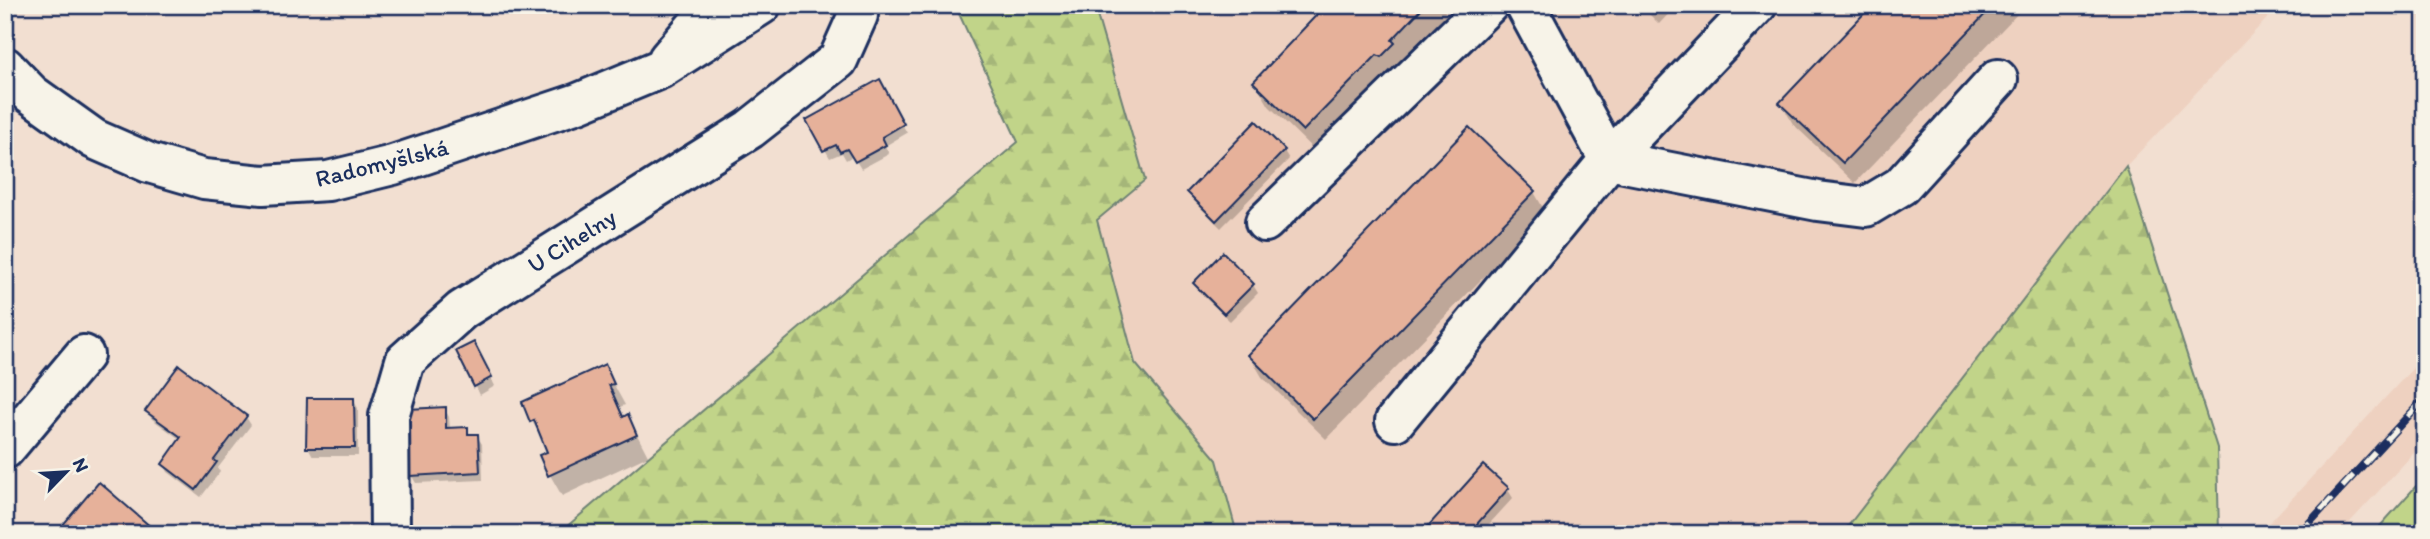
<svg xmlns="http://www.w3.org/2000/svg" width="2430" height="539" viewBox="0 0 2430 539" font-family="Itim,sans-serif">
<defs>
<pattern id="forest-firs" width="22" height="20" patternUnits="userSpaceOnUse" patternTransform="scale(1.75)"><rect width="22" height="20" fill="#c1d489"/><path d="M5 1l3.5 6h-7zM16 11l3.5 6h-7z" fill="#a5b679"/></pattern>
</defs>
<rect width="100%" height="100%" fill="#f2dfd1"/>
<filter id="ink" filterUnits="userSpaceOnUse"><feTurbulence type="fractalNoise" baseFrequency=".0143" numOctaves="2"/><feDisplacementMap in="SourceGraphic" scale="14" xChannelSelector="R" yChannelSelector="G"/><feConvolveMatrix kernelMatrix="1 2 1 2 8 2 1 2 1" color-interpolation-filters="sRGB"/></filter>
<g filter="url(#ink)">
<!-- built -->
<path fill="#eed1c0" d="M1094 5H2280L2126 166 1842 534H1237L1217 460 1135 363 1097 220 1145 180Z
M2425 355V441L2339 534H2259Z"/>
<!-- grass -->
<path fill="#c1d489" stroke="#6e8274" stroke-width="2" d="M2425 476V534H2373Z"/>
<!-- forest -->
<path fill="url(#forest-firs)" stroke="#6e8274" stroke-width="2" d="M955 5H1094L1145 180 1097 220 1135 363 1217 460 1237 534H558L1018 142Z
M2126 166 2217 448 2219 534H1842Z"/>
<!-- shadow -->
<path fill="#0003" d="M1328 5H1441L1449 18 1318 154 1269 106 1255 82Z
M1640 5H1677L1659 24Z
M1874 5H2022L2023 8 1855 183 1793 124 1781 103Z
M879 82 907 133 885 146 889 154 861 169 853 156 846 160 842 153 830 158 808 121Z
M1284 151 1289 159 1221 228 1194 201 1189 193Z
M1534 192 1546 213 1326 439 1262 377 1250 356Z
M1195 284 1253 285 1258 293 1230 321 1199 292Z
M458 352H478L495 386 480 395Z
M604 367 625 405 620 407 625 418 628 417 648 456 562 496 550 475V453L532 421Z
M353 400 358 408V456H313L308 447Z
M445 409 449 417 450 429 467 428 471 436H477L482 444 483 480 416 483 411 475Z
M147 411 246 417 251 425 218 468 220 472 201 497 168 472 164 464 181 440 152 419Z
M1483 467 1508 490 1513 498 1480 534H1424Z"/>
<!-- building -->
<path fill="#e6b19a" stroke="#1b2f5e" stroke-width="2" d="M1326 5H1425L1392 40 1395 43 1381 57 1377 55 1303 131 1253 82Z
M1872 5H1994L1843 163 1779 103Z
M880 79 904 124 882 137 886 145 855 162 847 149 840 152 836 145 823 151 806 120Z
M1256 121 1285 150 1216 221 1187 192Z
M1469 127 1535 191 1313 419 1248 355Z
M1223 252 1254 284 1224 314 1193 283Z
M474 342 492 377 474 387 456 351Z
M605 364 614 384 609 385 623 417 628 414 637 435 548 476 539 455 547 452 534 420 530 422 522 402Z
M179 365 247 416 214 460 217 462 196 490 162 464 181 437 145 411Z
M307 398H354L355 448H306Z
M446 407V428L468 427V434H478L480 472 410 476 408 409Z
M1483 465 1509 488 1468 534H1421Z
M99 482 159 534H70L61 527Z"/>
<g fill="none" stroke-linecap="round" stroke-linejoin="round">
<defs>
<path id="minor" d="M1525 5 1609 160 1818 201 1866 207 1901 186 1998 79
M668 59 714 5
M1265 222 1488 5
M1395 421 1609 160 1757 5
M5 449 84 355
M390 534 389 416 405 361 462 310 750 129 838 60 858 15 855 5"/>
<path id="major" d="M5 67 31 94 94 139 149 163 204 179 263 185 328 181 393 165 578 103 660 69 761 5"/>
</defs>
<!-- minor casing -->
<use href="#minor" stroke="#1b2f5e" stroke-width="44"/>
<!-- major casing -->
<use href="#major" stroke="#1b2f5e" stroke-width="44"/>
<!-- minor -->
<use href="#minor" stroke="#f7f3e8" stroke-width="38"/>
<!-- major -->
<use href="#major" stroke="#f7f3e8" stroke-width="38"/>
<defs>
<path id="rail" d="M2299 534 2425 398"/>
</defs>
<!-- rail casing -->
<use href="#rail" stroke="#1b2f5e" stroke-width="8"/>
<!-- rail -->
<use href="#rail" stroke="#f7f3e8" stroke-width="5" stroke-dasharray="16" stroke-linecap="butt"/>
</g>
</g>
<g text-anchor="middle" stroke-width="5" stroke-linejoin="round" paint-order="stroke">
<!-- street labels -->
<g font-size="24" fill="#1b2f5e" stroke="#f7f3e8">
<text transform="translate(382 163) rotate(-14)" y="8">Radomyšlská</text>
<text transform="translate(572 241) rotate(-32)" y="8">U Cihelny</text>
</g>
</g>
<!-- margin -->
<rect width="2430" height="539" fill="none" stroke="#f7f3e8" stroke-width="28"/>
<rect x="14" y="14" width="2402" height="511" fill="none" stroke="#1b2f5e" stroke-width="2.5" filter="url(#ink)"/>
<!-- north arrow -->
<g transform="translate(66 472) rotate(65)" stroke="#f7f3e8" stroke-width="5" paint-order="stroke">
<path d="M0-5L12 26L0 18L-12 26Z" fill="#1b2f5e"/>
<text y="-10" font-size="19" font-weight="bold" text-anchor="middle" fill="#1b2f5e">N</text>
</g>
</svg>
